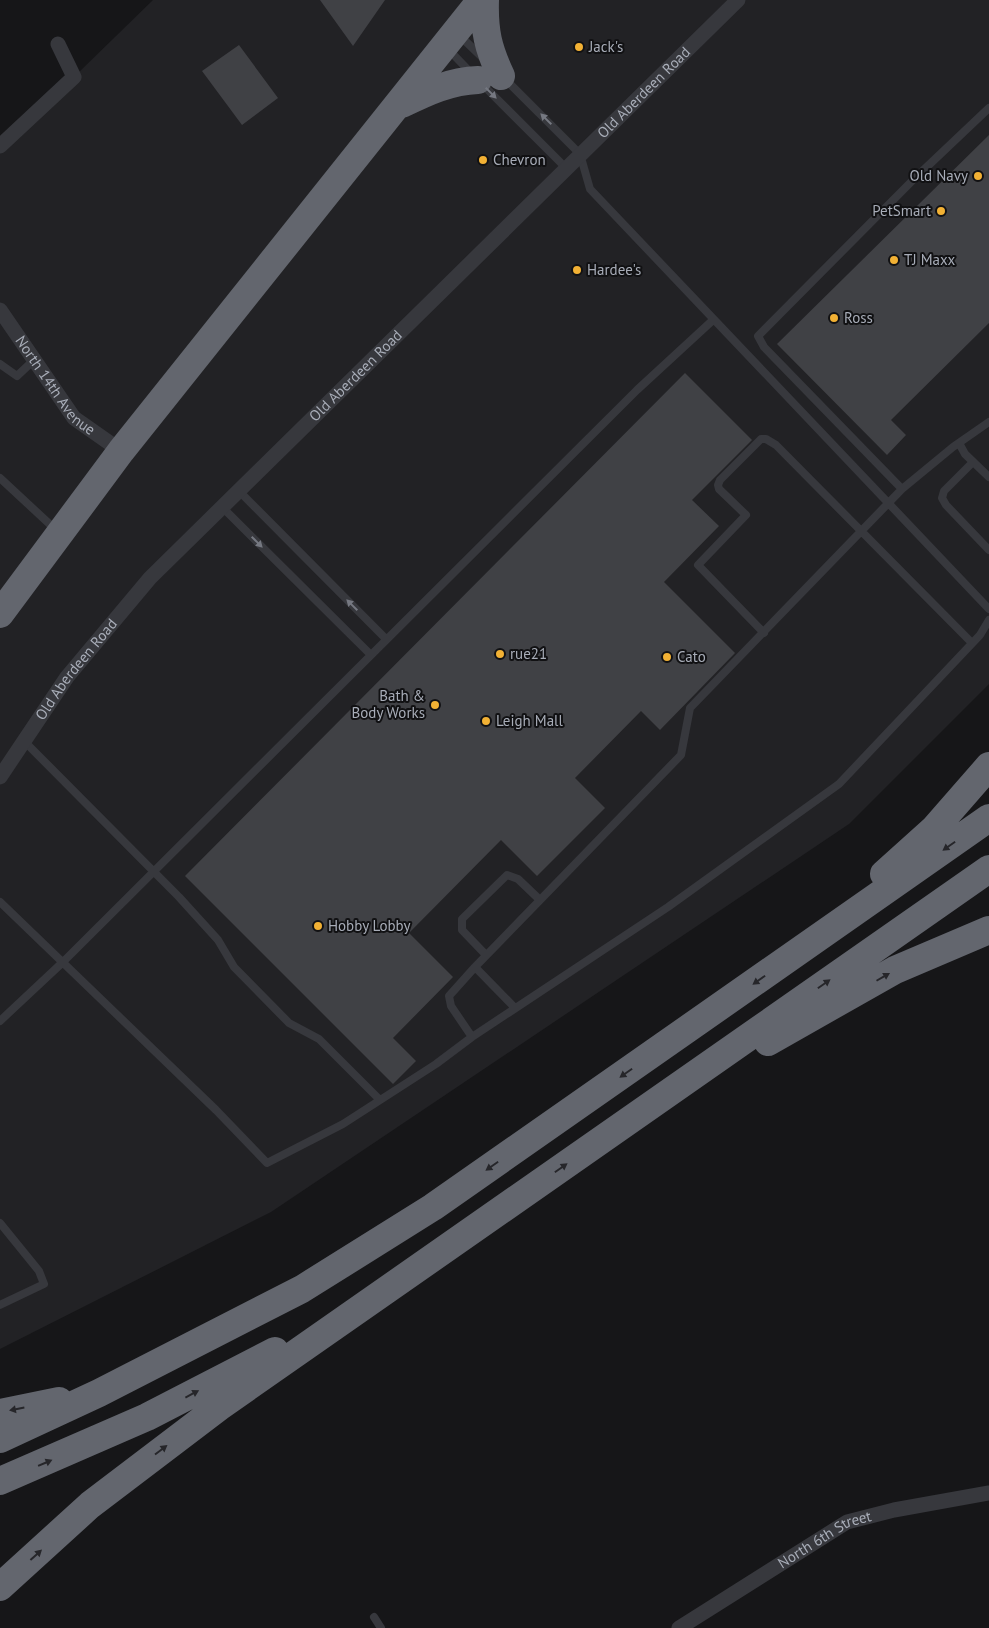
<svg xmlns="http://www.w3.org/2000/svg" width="989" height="1628" viewBox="0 0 989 1628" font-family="'PT Sans',sans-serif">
<rect width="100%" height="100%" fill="#161618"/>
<!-- built -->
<path fill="#222225" d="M153 0H989V684L849 824 271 1212 0 1349V149Z"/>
<!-- building -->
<path fill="#404145" d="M320 0H385L353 46Z
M239 45 278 98 242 125 202 71Z
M989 135V323L891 420 906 435 887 455 777 344Z
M685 373 752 440 692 500 719 526 664 582 735 653 660 730 641 711 575 778 605 808 537 876 501 840 409 933 453 977 393 1038 416 1061 393 1084 185 876Z"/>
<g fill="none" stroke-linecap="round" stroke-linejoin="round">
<!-- lane -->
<path stroke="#37383d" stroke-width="8" d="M459 35 483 58
M448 49 473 75
M504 78 580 154 590 189 989 609
M481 83 566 168
M989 108 913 180 758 336 764 347 902 489 953 447 989 422
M0 364 17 376 34 360
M959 443 965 454 989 477
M973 462 944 491 942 498 946 505 989 550
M0 478 56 530
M239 491 386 639
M222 507 371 655
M764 633 698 565 746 515 719 489 718 485 720 480 761 439H766L776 445 972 643
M24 741 179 897 218 940 234 967 289 1023 319 1039 380 1100
M0 902 216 1110 267 1163 343 1124 436 1064 472 1037 451 1006 449 996 475 967 515 1008
M486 955 462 930V919L507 875 518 879 540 900
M474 968 681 755 690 708 902 489
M0 1021 63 962 637 390 713 320
M472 1037 668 907 839 784 980 635 989 620
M0 1223 39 1271 44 1284 0 1305
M374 1617 381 1628"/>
<!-- street -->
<g stroke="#37383d" stroke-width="15">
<path d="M0 146 74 77 58 44"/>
<path id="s1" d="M0 310 74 418 121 451"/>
<path id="s2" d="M0 777 67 677 150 578 738 0"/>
<path id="s3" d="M679 1628 847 1522 894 1510 989 1493"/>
</g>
<!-- highway -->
<path stroke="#63666e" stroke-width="28" d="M485 0C484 31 488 48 501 76
M402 104C427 92 450 81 478 80
M0 614 121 451 481 0
M884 874 934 829 989 766
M768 1042 895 970 989 930
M0 1413 59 1401
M0 1439 99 1393 302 1289 433 1207 989 818
M0 1481 147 1417 275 1351
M0 1587 90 1505 219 1407 989 869"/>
</g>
<!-- one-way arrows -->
<defs><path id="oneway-solid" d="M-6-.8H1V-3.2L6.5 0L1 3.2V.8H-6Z" transform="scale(1.25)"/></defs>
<g fill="#757881">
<use href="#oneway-solid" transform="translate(491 93) rotate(45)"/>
<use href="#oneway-solid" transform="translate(546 119) rotate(-135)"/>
<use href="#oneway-solid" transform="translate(257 542) rotate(45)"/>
<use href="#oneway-solid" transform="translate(352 605) rotate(-135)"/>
</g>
<g fill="#26262a">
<use href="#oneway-solid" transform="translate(949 846) rotate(145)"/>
<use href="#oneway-solid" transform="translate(883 977) rotate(-30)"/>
<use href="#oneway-solid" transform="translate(759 980) rotate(145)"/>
<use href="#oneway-solid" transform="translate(824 984) rotate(-35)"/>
<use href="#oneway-solid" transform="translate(626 1073) rotate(145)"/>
<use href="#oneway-solid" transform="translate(492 1166) rotate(145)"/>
<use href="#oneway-solid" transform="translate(561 1168) rotate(-35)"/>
<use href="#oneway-solid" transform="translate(192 1394) rotate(-28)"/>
<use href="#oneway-solid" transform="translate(17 1409) rotate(169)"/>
<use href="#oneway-solid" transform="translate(161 1450) rotate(-37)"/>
<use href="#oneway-solid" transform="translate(45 1463) rotate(-23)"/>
<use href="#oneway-solid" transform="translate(36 1555) rotate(-42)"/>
</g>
<!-- markers -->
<g fill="#f2b134" stroke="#111113" stroke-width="2">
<circle cx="579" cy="47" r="5"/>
<circle cx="483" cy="160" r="5"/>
<circle cx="978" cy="176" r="5"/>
<circle cx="941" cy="211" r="5"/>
<circle cx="894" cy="260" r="5"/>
<circle cx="577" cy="270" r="5"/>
<circle cx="834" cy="318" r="5"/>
<circle cx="500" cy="654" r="5"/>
<circle cx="667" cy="657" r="5"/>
<circle cx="435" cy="705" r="5"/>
<circle cx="486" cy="721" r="5"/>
<circle cx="318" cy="926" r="5"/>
</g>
<g text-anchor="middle" stroke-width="4" stroke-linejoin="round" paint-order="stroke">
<!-- poi labels -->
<g font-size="15" fill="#a8adb8" stroke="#111113" text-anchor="start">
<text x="589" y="52">Jack's</text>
<text x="493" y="165">Chevron</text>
<text x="968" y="181" text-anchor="end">Old Navy</text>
<text x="931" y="216" text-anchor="end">PetSmart</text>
<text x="904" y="265">TJ Maxx</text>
<text x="587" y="275">Hardee's</text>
<text x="844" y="323">Ross</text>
<text x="510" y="659">rue21</text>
<text x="677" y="662">Cato</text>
<text x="425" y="701" text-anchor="end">Bath &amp;<tspan x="425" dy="17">Body Works</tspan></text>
<text x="496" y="726">Leigh Mall</text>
<text x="328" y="931">Hobby Lobby</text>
</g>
<!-- street labels -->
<g font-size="15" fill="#a8adb8" stroke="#111113">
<text dy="5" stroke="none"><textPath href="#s2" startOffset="942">Old Aberdeen Road</textPath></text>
<text dy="5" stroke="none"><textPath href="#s2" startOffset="538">Old Aberdeen Road</textPath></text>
<text dy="5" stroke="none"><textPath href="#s1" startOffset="94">North 14th Avenue</textPath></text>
<text dy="5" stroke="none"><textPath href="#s2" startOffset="132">Old Aberdeen Road</textPath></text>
<text dy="5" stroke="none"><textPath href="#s3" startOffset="171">North 6th Street</textPath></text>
</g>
</g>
</svg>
